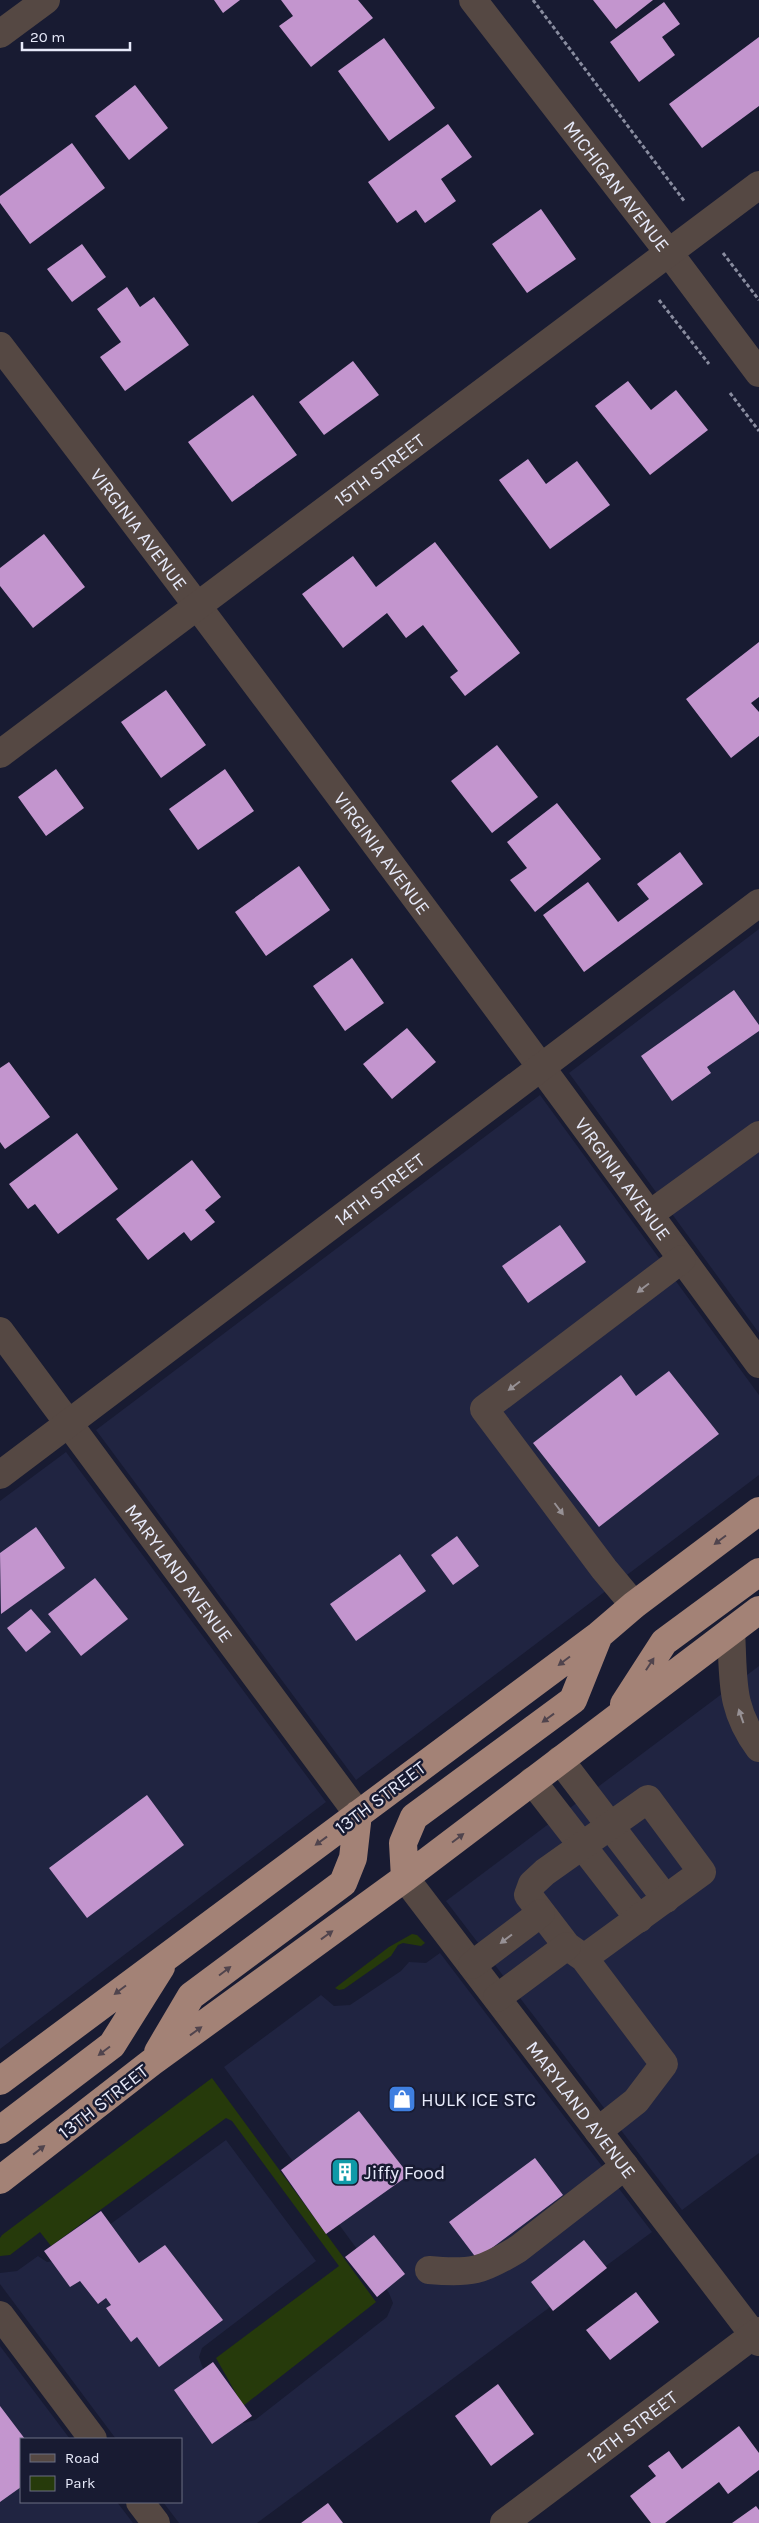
<svg xmlns="http://www.w3.org/2000/svg" width="759" height="2523" viewBox="0 0 759 2523" font-family="Karla,sans-serif">
<rect width="100%" height="100%" fill="#181b32"/>
<!-- built -->
<path fill="#202441" d="M759 929V1333L569 1073Z
M540 1095 759 1395V1475L356 1780 96 1430Z
M66 1452 326 1802 0 2049V1501Z
M759 1666V2153L682 2210 446 1901Z
M440 1953 652 2232 257 2523H179L163 2502H181V2439H116L0 2284V2273L17 2271 38 2256 47 2262 61 2260 226 2140 316 2261 202 2348 199 2357 202 2366 233 2418 244 2423 255 2420 387 2317 393 2303 389 2293 224 2067 321 1995 334 2006 350 2005 401 1971 409 1962 426 1963Z
M0 2346 70 2439H21V2502H117L133 2523H0Z"/>
<!-- green -->
<path fill="#263a0b" d="M412 1934 417 1935 425 1943 421 1946 403 1943 398 1945 391 1956 344 1989 339 1990 335 1988 389 1947Z
M212 2078 376 2302 243 2406 216 2358 339 2266 232 2121 226 2118 51 2246 40 2232 10 2255 0 2256V2238L2 2235Z"/>
<!-- building -->
<path fill="#c395ce" d="M214 0H240L223 13Z
M281 0H358L373 18 311 67 279 26 293 16Z
M593 0H653L616 29Z
M664 2 680 24 662 37 675 55 639 82 610 42Z
M759 37V106L702 148 669 104Z
M384 38 435 108 389 141 338 71Z
M135 85 168 128 129 160 95 116Z
M448 124 472 157 441 179 456 201 425 223 416 210 397 223 368 182Z
M72 143 105 188 30 244 0 203V196Z
M541 209 576 259 527 293 492 244Z
M82 244 106 277 72 302 47 269Z
M127 287 140 307 154 297 189 345 125 391 100 357 121 342 97 309Z
M353 361 379 395 324 435 299 402Z
M628 381 651 410 676 390 708 430 650 475 595 406Z
M253 395 297 455 232 502 188 442Z
M528 459 546 484 577 461 610 505 550 549 499 480Z
M44 534 85 587 33 628 0 586V568Z
M435 542 520 653 465 696 450 677 458 671 423 625 406 638 387 613 343 648 302 594 353 556 376 587Z
M759 642V697L751 703 759 712V736L731 758 686 699Z
M166 690 206 745 161 778 121 722Z
M497 745 538 797 492 833 451 781Z
M56 769 84 808 46 836 18 797Z
M225 769 254 811 198 850 169 809Z
M557 803 601 859 535 912 510 880 527 868 507 842Z
M680 852 703 884 584 972 543 915 588 882 618 922 649 899 637 884Z
M299 866 330 910 266 956 235 912Z
M352 958 384 1003 345 1031 313 986Z
M734 990 759 1025V1031L707 1067 711 1073 672 1101 641 1056Z
M407 1028 436 1062 392 1099 363 1064Z
M9 1062 50 1117 5 1149 0 1142V1068Z
M77 1133 118 1189 58 1234 35 1204 28 1209 9 1184Z
M192 1160 221 1197 205 1210 215 1222 191 1241 184 1232 148 1260 116 1219Z
M560 1225 586 1262 528 1303 502 1266Z
M669 1371 719 1434 599 1527 533 1443 621 1375 636 1396Z
M36 1527 65 1568 1 1614 0 1553Z
M457 1536 479 1566 453 1585 431 1555Z
M400 1554 426 1591 356 1641 330 1604Z
M95 1578 128 1619 81 1656 48 1614Z
M31 1609 51 1632 26 1652 7 1628Z
M147 1795 184 1845 87 1918 49 1868Z
M359 2111 409 2175 326 2234 281 2170Z
M535 2158 563 2195 477 2259 449 2222Z
M101 2211 139 2263 165 2245 223 2320 159 2367 137 2337 131 2342 106 2308 111 2305 106 2298 98 2304 80 2281 70 2287 44 2251Z
M374 2235 405 2274 377 2297 345 2257Z
M584 2240 607 2268 553 2311 531 2282Z
M636 2292 659 2322 610 2360 586 2330Z
M213 2362 252 2416 212 2444 174 2390Z
M498 2384 534 2434 491 2466 455 2416Z
M0 2406 25 2439H21V2487L0 2502Z
M739 2426 759 2453V2470L728 2494 719 2482 665 2523H651L630 2496 656 2476 648 2466 669 2451 682 2469Z
M328 2503 343 2523H301Z
M756 2506 759 2510V2523H732Z"/>
<g fill="none" stroke-linecap="round" stroke-linejoin="round">
<!-- path -->
<path stroke="#898c9f" stroke-width="3" stroke-dasharray="4 2.5" stroke-linecap="butt" d="M533 0 685 202
M723 253 759 300
M659 300 709 364
M730 393 759 431"/>
<!-- minor -->
<g stroke="#554843" stroke-width="28">
<path id="s1" d="M473 0 669 253 759 373"/>
<path d="M0 34 46 0"/>
<path id="s2" d="M0 346C257 682 509 1022 759 1364"/>
<path id="s3" d="M0 754 759 185"/>
<path d="M650 1214 759 1135"/>
<path id="s4" d="M0 1331 358 1814"/>
<path id="s5" d="M0 1475 759 903"/>
<path d="M634 1605 604 1569 484 1409 682 1259"/>
<path d="M731 1631C734 1680 729 1707 759 1748"/>
<path d="M560 1760 666 1899"/>
<path d="M532 1781 639 1919"/>
<path id="s6" d="M405 1878 759 2342"/>
<path d="M584 1958 567 1946 528 1895 532 1884 545 1872 648 1799 702 1872 584 1958 664 2064 636 2101 598 2131"/>
<path d="M472 1965 541 1913"/>
<path d="M497 1998 567 1946"/>
<path d="M429 2270C471 2274 482 2271 518 2249L625 2166"/>
<path d="M0 2315 93 2439"/>
<path d="M140 2502 156 2523"/>
<path id="s7" d="M504 2523 759 2331"/>
</g>
<!-- highway -->
<path stroke="#a38276" stroke-width="28" d="M624 1704 664 1642 759 1572
M405 1878 403 1843 414 1817 573 1700 599 1635
M158 2052 191 1996 343 1883 353 1858 358 1814
M0 2081 599 1635 634 1605 759 1511
M0 2130 112 2045 161 1967
M0 2180 152 2062 405 1878 759 1610"/>
</g>
<!-- one-way arrows -->
<defs><path id="oneway-solid" d="M-6-.8H1V-3.2L6.5 0L1 3.2V.8H-6Z" transform="scale(1.25)"/></defs>
<g fill="#979195">
<use href="#oneway-solid" transform="translate(643 1288) rotate(143)"/>
<use href="#oneway-solid" transform="translate(514 1386) rotate(143)"/>
<use href="#oneway-solid" transform="translate(559 1509) rotate(53)"/>
<use href="#oneway-solid" transform="translate(741 1716) rotate(-109)"/>
<use href="#oneway-solid" transform="translate(506 1939) rotate(143)"/>
</g>
<g fill="#50444d">
<use href="#oneway-solid" transform="translate(720 1540) rotate(143)"/>
<use href="#oneway-solid" transform="translate(564 1661) rotate(143)"/>
<use href="#oneway-solid" transform="translate(650 1664) rotate(-57)"/>
<use href="#oneway-solid" transform="translate(548 1718) rotate(144)"/>
<use href="#oneway-solid" transform="translate(458 1838) rotate(-37)"/>
<use href="#oneway-solid" transform="translate(321 1841) rotate(144)"/>
<use href="#oneway-solid" transform="translate(327 1935) rotate(-36)"/>
<use href="#oneway-solid" transform="translate(225 1971) rotate(-37)"/>
<use href="#oneway-solid" transform="translate(120 1990) rotate(143)"/>
<use href="#oneway-solid" transform="translate(196 2031) rotate(-36)"/>
<use href="#oneway-solid" transform="translate(104 2051) rotate(143)"/>
<use href="#oneway-solid" transform="translate(39 2150) rotate(-38)"/>
</g>
<!-- icons -->
<defs>
<symbol id="shop-square" viewBox="-11 -11 22 22"><rect x="-9" y="-9" width="18" height="18" rx="4" fill="#3f7fe0" stroke="#181b32"/><path d="M-5-2.5h2.3a2.7 3.5 0 0 1 5.4 0H5L5.5 6h-11ZM-1.5-2.5h3a1.5 2.3 0 0 0-3 0Z" fill="#fff"/></symbol>
<symbol id="building-square" viewBox="-11 -11 22 22"><rect x="-9" y="-9" width="18" height="18" rx="4" fill="#0f9aa8" stroke="#181b32"/><path d="M-4-6H4V6H1V3H-1V6H-4ZM-2.5-4.3h1.7v1.8h-1.7ZM.8-4.3h1.7v1.8H.8ZM-2.5-1h1.7V.8h-1.7ZM.8-1h1.7V.8H.8Z" fill="#fff"/></symbol>
</defs>
<g fill-rule="evenodd">
<use href="#shop-square" x="386" y="2083" width="32" height="32"/>
<use href="#building-square" x="329" y="2156" width="32" height="32"/>
</g>
<g text-anchor="middle" stroke-width="5" stroke-linejoin="round" paint-order="stroke">
<!-- street labels -->
<g font-size="19" fill="#e7eafa" stroke="#181b32">
<text dy="7" stroke="none"><textPath href="#s1" startOffset="235">MICHIGAN AVENUE</textPath></text>
<text dy="7" stroke="none"><textPath href="#s3" startOffset="474">15TH STREET</textPath></text>
<text dy="7" stroke="none"><textPath href="#s2" startOffset="230">VIRGINIA AVENUE</textPath></text>
<text dy="7" stroke="none"><textPath href="#s2" startOffset="635">VIRGINIA AVENUE</textPath></text>
<text dy="7" stroke="none"><textPath href="#s2" startOffset="1040">VIRGINIA AVENUE</textPath></text>
<text dy="7" stroke="none"><textPath href="#s5" startOffset="475">14TH STREET</textPath></text>
<text dy="7" stroke="none"><textPath href="#s4" startOffset="301">MARYLAND AVENUE</textPath></text>
<text transform="translate(380 1797) rotate(-37)" y="7">13TH STREET</text>
<text transform="translate(103 2101) rotate(-38)" y="7">13TH STREET</text>
<text dy="7" stroke="none"><textPath href="#s6" startOffset="291">MARYLAND AVENUE</textPath></text>
<text dy="7" stroke="none"><textPath href="#s7" startOffset="160">12TH STREET</textPath></text>
</g>
<!-- poi labels -->
<g font-size="19" fill="#e7eafa" stroke="#181b32" text-anchor="start">
<text x="421" y="2106">HULK ICE STC</text>
<text x="364" y="2179">Jiffy Food</text>
</g>
</g>
<!-- legend -->
<rect x="20" y="2438" width="162" height="65" fill="#181b32" stroke="#6b6e82"/>
<rect x="30" y="2454" width="25" height="8" fill="#554843" stroke="#6b6e82"/>
<text x="65" y="2463" font-size="15" fill="#e7eafa">Road</text>
<rect x="30" y="2476" width="25" height="15" fill="#263a0b" stroke="#6b6e82"/>
<text x="65" y="2488" font-size="15" fill="#e7eafa">Park</text>
<!-- scale -->
<path d="M22 42v8h108v-8" fill="none" stroke="#e7eafa" stroke-width="2.5"/>
<text x="30" y="42" font-size="15" fill="#e7eafa" stroke="#181b32" stroke-width="4" paint-order="stroke">20 m</text>
</svg>
